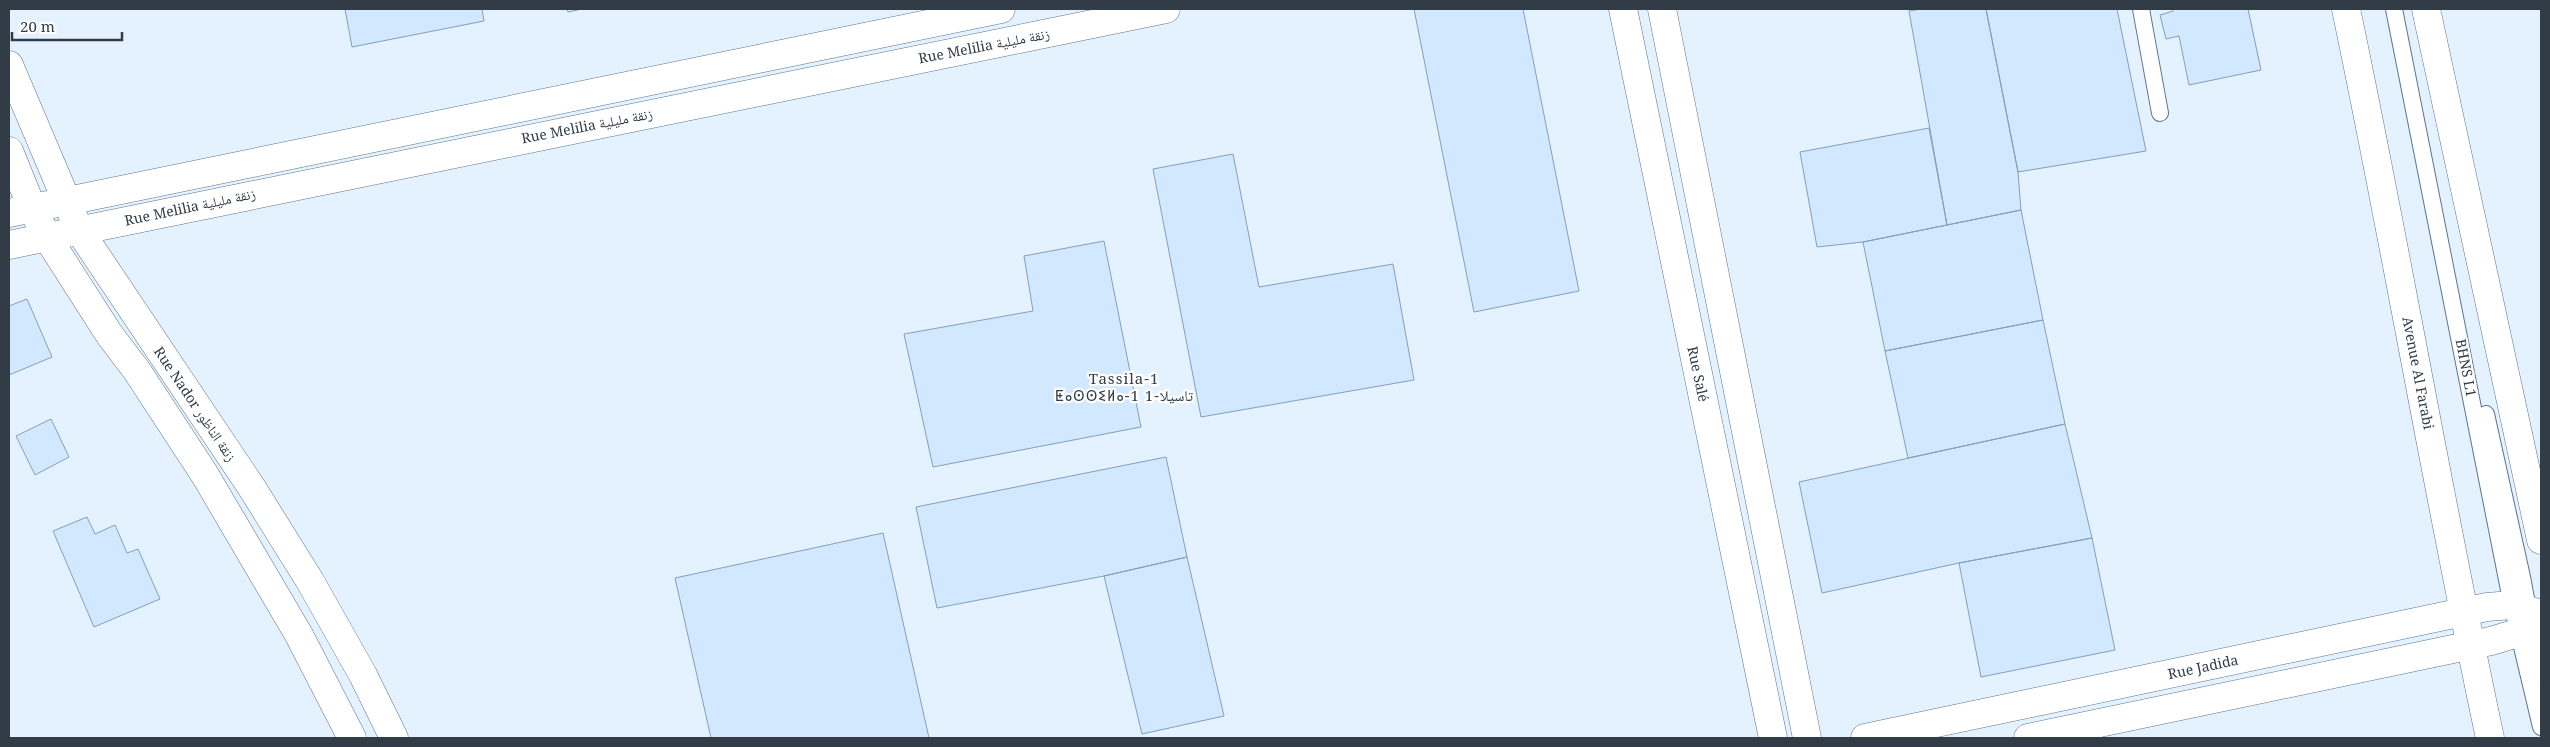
<svg xmlns="http://www.w3.org/2000/svg" width="2550" height="747" viewBox="0 0 2550 747" font-family="'Noto Serif','Noto Naskh Arabic','Noto Sans Tifinagh',serif">
<rect width="100%" height="100%" fill="#fbfbfb"/>
<!-- built -->
<path fill="#e4f2ff" d="M9 9H2541V738H9Z"/>
<!-- building -->
<path fill="#d1e8fe" stroke="#849fb8" d="M345 9H482L484 21 352 47Z
M567 9H582L568 12Z
M1414 9H1523L1579 291 1474 312Z
M1921 9H1986L2018 172 2021 210 1947 225 1909 11Z
M1986 9H2117L2146 151 2018 172Z
M2173 9H2248L2261 70 2189 85 2179 36 2166 39 2160 15 2173 11Z
M1929 128 1947 225 1863 242 1817 247 1800 152Z
M1233 154 1259 287 1393 264 1414 380 1201 417 1153 169Z
M2021 210 2043 320 1885 351 1863 242Z
M1104 241 1141 427 933 467 904 334 1033 311 1024 256Z
M27 299 52 357 9 375V306Z
M2043 320 2065 424 1908 458 1885 351Z
M51 419 69 457 35 475 16 436Z
M2065 424 2092 538 1959 563 1822 593 1799 482Z
M1166 457 1187 557 1104 576 937 608 916 507Z
M87 517 95 534 115 525 127 553 138 549 160 599 94 627 53 531Z
M883 533 929 738H711L675 578Z
M2092 538 2115 650 1981 677 1959 563Z
M1187 557 1224 716 1142 734 1104 576Z"/>
<g fill="none" stroke-linecap="round" stroke-linejoin="round">
<defs>
<path id="lane" d="M2141 9 2160 113
M2394 9 2512 605 2541 727
M2486 414 2522 577 2541 679"/>
<path id="street" d="M1623 9 1773 738
M1662 9 1807 738
M9 65 79 230 252 488 310 581 363 675 394 738
M9 151 32 208 47 237 109 334 137 371 205 475 299 635 352 738
M9 213 1001 9
M9 245 1166 9
M1865 738 2487 607 2512 605 2541 614
M2028 738 2491 641 2541 626"/>
<path id="secondary" d="M2346 9C2397 251 2438 496 2490 738
M2426 9 2541 540"/>
</defs>
<!-- lane casing -->
<use href="#lane" stroke="#5b748c" stroke-width="18"/>
<!-- street casing -->
<use href="#street" stroke="#5b748c" stroke-width="29"/>
<!-- secondary casing -->
<use href="#secondary" stroke="#5b748c" stroke-width="29"/>
<!-- lane -->
<use href="#lane" stroke="#fff" stroke-width="16"/>
<!-- street -->
<use href="#street" stroke="#fff" stroke-width="28"/>
<!-- secondary -->
<use href="#secondary" stroke="#fff" stroke-width="28"/>
</g>
<g text-anchor="middle" stroke-width="4.5" stroke-linejoin="round" paint-order="stroke">
<!-- street labels -->
<g font-size="14" fill="#313c47" stroke="#fff">
<text transform="translate(984 46) rotate(-11)" y="5">Rue Melilia زنقة مليلية</text>
<text transform="translate(587 126) rotate(-11)" y="5">Rue Melilia زنقة مليلية</text>
<text transform="translate(190 207) rotate(-12)" y="5">Rue Melilia زنقة مليلية</text>
<text transform="translate(2466 368) rotate(79)" y="5">BHNS L1</text>
<text transform="translate(2418 373) rotate(79)" y="5">Avenue Al Farabi</text>
<text transform="translate(1698 374) rotate(78)" y="5">Rue Salé</text>
<text transform="translate(195 404) rotate(56)" y="5">Rue Nador زنقة الناظور</text>
<text transform="translate(2203 667) rotate(-12)" y="5">Rue Jadida</text>
</g>
<!-- neighbourhood labels -->
<g font-size="15" letter-spacing="1" fill="#313c47" stroke="#fff">
<text x="1124" y="384">Tassila-1<tspan x="1124" dy="17">ⵟⴰⵙⵙⵉⵍⴰ-1 1-تاسيلا</tspan></text>
</g>
</g>
<!-- border -->
<rect width="2550" height="747" fill="none" stroke="#313c47" stroke-width="20"/>
<!-- scale -->
<path d="M12 32v8h110v-8" fill="none" stroke="#313c47" stroke-width="2.5"/>
<text x="20" y="32" font-size="15" fill="#313c47" stroke="#ffffff" stroke-width="4" paint-order="stroke">20 m</text>
</svg>
